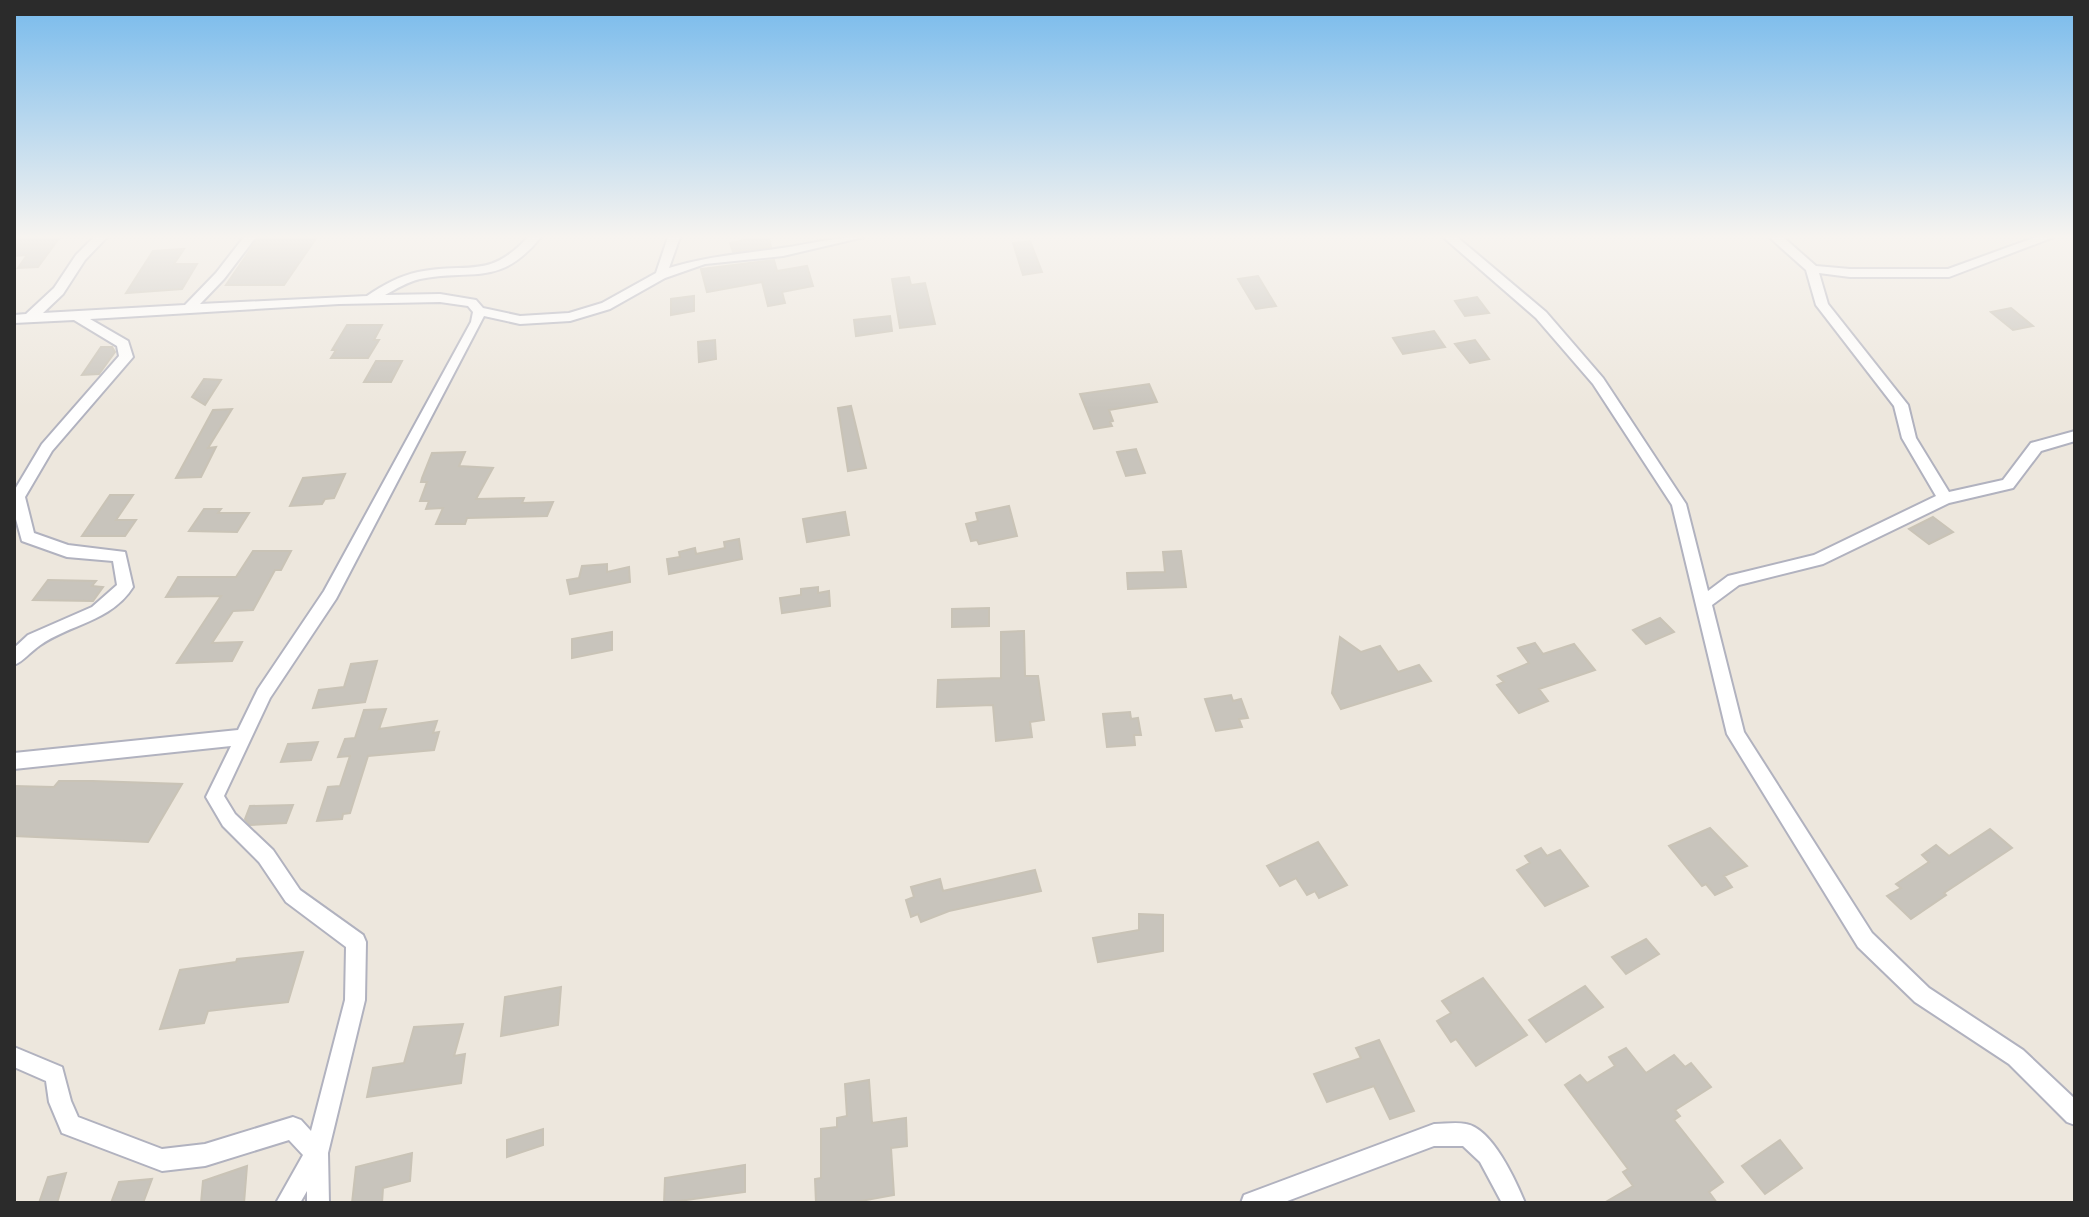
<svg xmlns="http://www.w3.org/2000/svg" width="2089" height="1217" viewBox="0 0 2089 1217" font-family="'Exo 2',sans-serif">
<rect width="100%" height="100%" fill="#ede7dd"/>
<!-- building -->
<path fill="#c8c4bc" stroke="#c9c3b6" stroke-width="2" d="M14 237H60L38 267 18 268 27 255 14 256Z
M259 237H317L284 285H226Z
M759 237H769L771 247 733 252 730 243Z
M1030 241 1042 272 1023 275 1013 243Z
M184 249 174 264H197L182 289 126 293 153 251Z
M774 260 777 271 807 266 813 286 782 292 785 303 768 306 762 282 707 292 701 269Z
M1258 276 1276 306 1256 309 1238 279Z
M909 277 911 285 925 283 935 324 900 328 892 279Z
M694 296V311L671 315V299Z
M1477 297 1489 313 1465 316 1455 301Z
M2011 308 2033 326 2013 330 1991 312Z
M890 316 892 331 856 336 854 320Z
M347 325H382L374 340H379L368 358H331L336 350H332Z
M1434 331 1445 347 1403 354 1393 338Z
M715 340 716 359 699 362 698 342Z
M1475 340 1489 359 1470 363 1455 344Z
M101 347H112L115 352 99 374 82 375Z
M376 361H402L391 382H364Z
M204 379 221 380 205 405 192 397Z
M1149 384 1157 402 1109 410 1113 421 1110 422 1112 426 1094 429 1080 394Z
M851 406 866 468 848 471 838 408Z
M232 409 208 448 216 447 201 477 176 478 213 410Z
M1136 449 1145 473 1126 476 1117 452Z
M465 452 459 466 493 468 476 499 524 498 522 503 553 502 547 516 467 518 465 524H436L443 508 426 509 429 501H420L427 482H421L422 478 432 453Z
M345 474 334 498 325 499 322 504 290 506 303 478Z
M110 495H133L116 520H136L125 536H82Z
M1009 506 1017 536 979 544 977 540 971 541 966 524 978 521 976 513Z
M204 509H221L218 513H249L237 532 189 531Z
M845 512 849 535 807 542 803 519Z
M1933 517 1953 532 1929 544 1909 529Z
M739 539 742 559 669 574 667 559 680 557 679 552 695 548 696 554 725 548 724 542Z
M253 551H291L281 570H275L253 610 233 611 212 643 242 642 232 661 177 663 221 596 166 597 178 577H236Z
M1181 551 1186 587 1128 589 1127 573 1165 572 1163 552Z
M607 564V572L629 567 630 582 570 594 567 580 579 578 582 566Z
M48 580 96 581 92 586 103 587 93 601 33 600Z
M818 587V593L829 591 830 606 782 613 780 598 801 595V589Z
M989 608V626L952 627V609Z
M1660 618 1674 632 1646 644 1633 630Z
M1024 631 1025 676H1038L1044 720 1030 722 1032 737 996 741 993 705 937 707 938 680 1001 678V632Z
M612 632V650L572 658V639Z
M1340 637 1361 652 1380 646 1398 672 1419 665 1431 681 1341 709 1332 693Z
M1535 643 1543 654 1574 644 1595 670 1539 689 1548 701 1519 713 1497 685 1504 682 1498 676 1529 663 1518 648Z
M377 661 365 702 313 708 319 690 344 687 351 664Z
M1231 695 1233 701 1241 699 1248 718 1239 719 1242 727 1216 731 1205 699Z
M386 709 379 729 437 721 433 733 439 732 434 750 368 756 350 813 343 814 342 819 317 821 328 787 340 786 350 756 338 757 345 739 355 738 364 710Z
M1130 712 1131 719 1138 718 1141 735H1134L1135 745 1107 747 1103 714Z
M318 742 311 760 281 762 288 744Z
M59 781H93L182 784 148 842 14 836V786L54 787Z
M293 805 286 823 250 825 245 819 250 806Z
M1710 828 1747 866 1724 876 1732 887 1715 895 1706 884 1702 886 1669 846Z
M1990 829 2012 848 1944 893 1946 895 1911 919 1887 896 1901 888 1896 884 1929 862 1922 855 1936 845 1949 856Z
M1318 842 1347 885 1319 898 1315 891 1307 895 1296 878 1280 886 1267 866Z
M1541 848 1547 856 1560 850 1588 886 1545 906 1517 870 1530 863 1525 856Z
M1035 870 1041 891 949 911 921 922 918 914 911 917 906 900 914 897 911 887 940 879 943 891Z
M1139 914 1163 915V951L1098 962 1093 938 1139 930Z
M1646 939 1659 954 1626 974 1612 957Z
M303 952 288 1002 208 1011 204 1023 160 1029 180 970 236 962 237 959Z
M1483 978 1527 1035 1476 1066 1456 1039 1451 1042 1437 1021 1451 1013 1442 1001Z
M1585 986 1603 1007 1546 1042 1529 1020Z
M561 987 558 1025 501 1036 505 997Z
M463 1024 454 1056 465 1054 461 1083 367 1097 373 1068 404 1063 414 1027Z
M1379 1040 1414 1111 1390 1119 1374 1086 1327 1102 1314 1074 1361 1058 1356 1048Z
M1626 1048 1646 1073 1674 1055 1685 1067 1691 1063 1711 1087 1675 1110 1680 1116 1674 1120 1723 1182 1709 1192 1717 1203H1604L1633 1186 1623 1172 1628 1169 1565 1085 1580 1075 1587 1083 1615 1066 1609 1057Z
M869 1080 872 1123 906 1118 907 1146 891 1148 894 1195 850 1203H816L815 1179 821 1178V1129L837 1127V1118L847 1116 845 1084Z
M543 1129V1145L507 1157V1140Z
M1780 1140 1802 1168 1765 1194 1742 1166Z
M412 1153 410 1181 383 1188 382 1203H352L356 1167Z
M745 1165V1192L664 1203 665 1178Z
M247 1166 244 1203H201L203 1181Z
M66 1173 57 1203H39L48 1177Z
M152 1179 143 1203H111L119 1182Z"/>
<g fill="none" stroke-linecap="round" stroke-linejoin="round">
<defs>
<path id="minor" d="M94 237H107L85 260 63 294 43 313 185 305 216 273 244 237H256L224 279 200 304 367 296C383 285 399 276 418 272 468 262 489 280 528 237H541C499 288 474 268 420 279 407 282 396 289 385 295L440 294 476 300 483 308 520 316 569 313 602 303 656 273 668 237H680L669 268C707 256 743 254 782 248 810 244 835 237 864 237L783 256 705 264 665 278 610 309 570 321 520 324 484 316 336 599 270 698 224 796 235 814 273 850 300 890 363 935 366 942 365 1000 328 1153 329 1203H307V1191L300 1203H276L303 1155 289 1140 205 1166 162 1171 62 1133 49 1102 46 1081 14 1067V1047L62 1067 71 1101 78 1117 162 1149 205 1144 293 1117 301 1120 311 1131 345 1000 346 947 286 902 259 862 223 826 206 797 231 746 14 769V753L238 730 258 689 324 591 471 322 473 312 468 306 440 302 339 304 90 319 128 341 133 357 52 451 25 497 34 533 68 545 125 552 133 587C111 622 69 624 39 646 30 652 24 661 14 665V648L28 635 92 607 117 585 113 561 67 557 22 541 14 512V491L42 444 119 356 117 346 74 320 14 323V315L26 314 54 288 76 255Z
M1443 237H1457L1546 312 1603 378 1686 504 1708 591 1728 576 1814 555 1936 496 1902 438 1894 406 1816 305 1806 270 1769 237H1783L1816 266 1850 269H1948L2036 237H2054L1949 277H1850L1819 273 1828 304 1908 405 1916 438 1949 492 2003 480 2031 443 2075 431V441L2041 451 2013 488 1949 503 1823 564 1739 585 1712 605 1744 732 1872 933 1929 988 2023 1050 2075 1099V1125L2067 1122 2009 1064 1915 1002 1858 947 1727 734 1672 505 1593 384 1536 318Z
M1434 1124C1444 1124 1456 1122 1466 1124 1492 1128 1516 1181 1525 1203H1502L1480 1162 1463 1146H1434L1282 1203H1241L1244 1195 1252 1192Z"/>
</defs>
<!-- minor casing -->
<use href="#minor" stroke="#b1b2bf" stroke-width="4"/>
<!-- minor -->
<use href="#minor" fill="#fff" fill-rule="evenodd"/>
</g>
<!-- sky -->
<linearGradient id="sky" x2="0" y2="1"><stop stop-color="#77baec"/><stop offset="0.58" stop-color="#f7f4f0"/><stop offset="1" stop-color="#f7f4f0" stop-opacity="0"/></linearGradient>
<rect width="2089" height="408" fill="url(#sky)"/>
<!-- border -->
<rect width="2089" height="1217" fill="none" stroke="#2b2b2b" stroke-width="32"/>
</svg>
